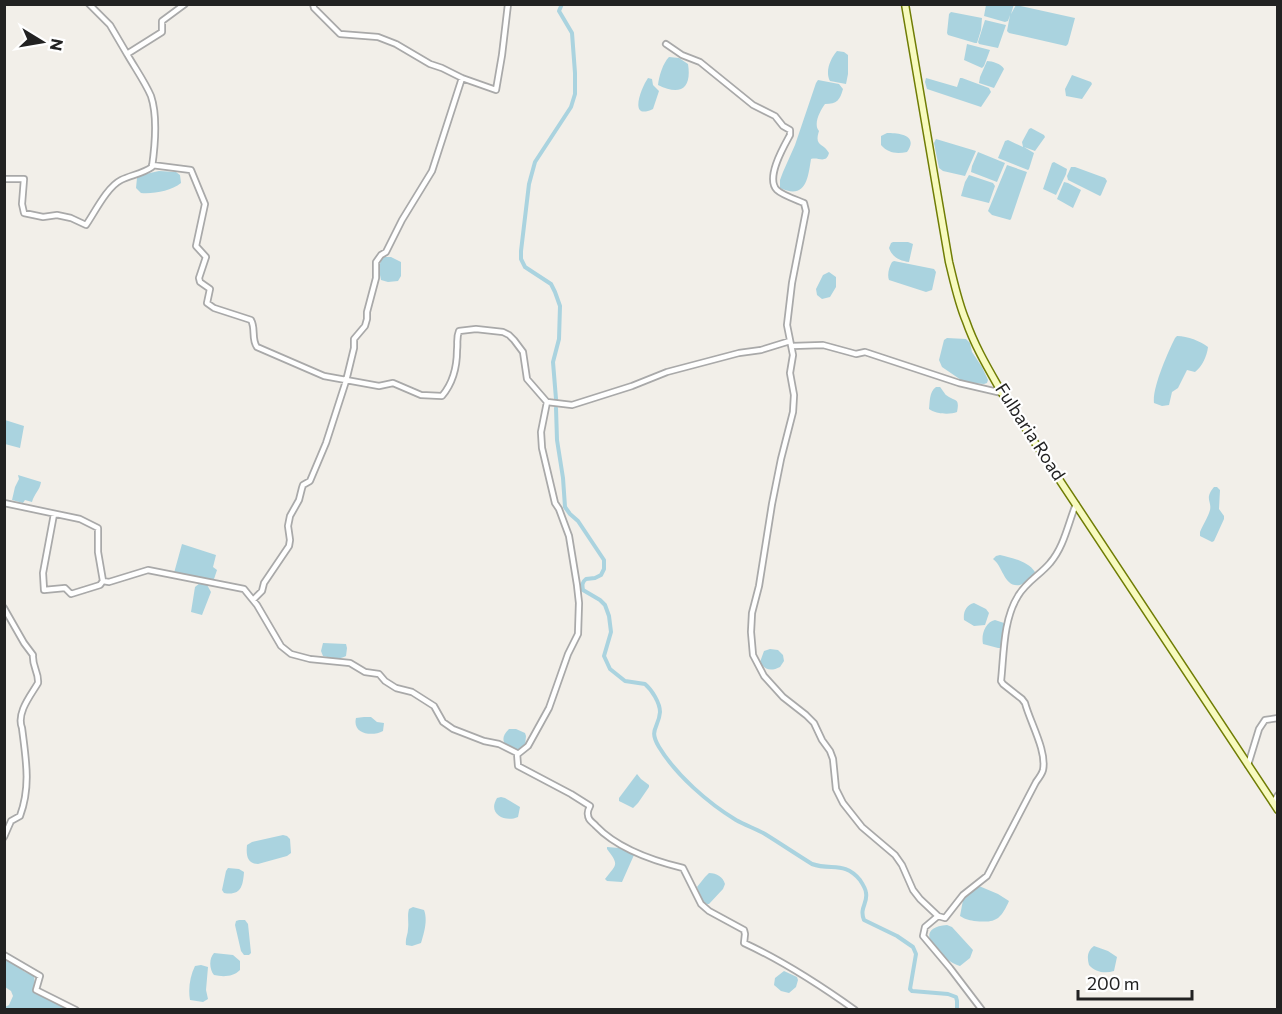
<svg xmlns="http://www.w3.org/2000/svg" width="1282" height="1014" viewBox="0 0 1282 1014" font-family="Commissioner,sans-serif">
<rect width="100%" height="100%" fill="#f2efe9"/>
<!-- water -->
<path fill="#aad3df" d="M1014 4 1011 14 1016 5 1075 18 1068 44 1066 46 1009 33 1007 31 1010 15 1008 21 1005 22 984 16 986 5Z
M951 12 982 18 981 30 977 43H975L948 35 947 33 949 14Z
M985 20 1006 25 998 48 979 44 978 42Z
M967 44 990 50 984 66 982 68 964 60Z
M837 51 844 52 848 55V74L846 84 830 81C825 72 830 59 837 51Z
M669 57 679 58 688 64C692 89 680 96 658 85 659 76 663 63 669 57Z
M987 61C992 61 1002 64 1004 69L994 88 979 83 980 77Z
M1072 75 1091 82 1092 84 1082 99 1066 96 1065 89Z
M648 78 652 79 653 85 659 91 653 109C628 121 641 88 648 78Z
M926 78 957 87 960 78H962L989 88 991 92 981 107 927 89 925 82Z
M818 80 839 84 843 89C840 100 837 104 825 104 820 111 813 124 819 131 814 147 823 142 829 153 826 164 819 157 811 159 808 178 806 200 780 188V180L783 172 795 145 816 83Z
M1031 128 1044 135 1045 137 1035 151 1024 147 1034 153 1029 169 1028 170 998 158 1005 141 1008 140 1023 147 1022 142 1029 129Z
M887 133C899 133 919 135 907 152 896 154 888 153 881 145V136Z
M936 139 976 151 965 176 943 171 939 168 934 143Z
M978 152 1005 163 997 182 971 172 972 166Z
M1054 162 1067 169 1066 174 1056 195 1043 189 1052 163Z
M1007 165 1027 172 1011 219 1010 220 992 215 988 211Z
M1071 167H1075L1105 178 1107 181 1101 195 1100 196 1068 180 1067 176Z
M159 171 176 172 180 175 181 183C171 191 154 194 141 193L136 188 137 178 141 175Z
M969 175 993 183 995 186 989 203 961 196 965 182Z
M1064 182 1068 183 1081 190 1073 208 1057 199Z
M893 242H908L913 244 909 262C900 261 892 257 889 248L891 243Z
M385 257H391L401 262V276L398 281 388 282 381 280 379 270 381 258Z
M894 261 934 269 936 272 932 290 926 292 889 280C887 275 889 267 892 262Z
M829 272 836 277V287L830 297 822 299 817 295 816 289 823 275Z
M1177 336C1188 336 1200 341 1208 347 1207 356 1202 367 1195 372L1187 370 1178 388 1172 392 1169 405 1162 406 1154 403C1152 388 1168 352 1175 338Z
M947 338 966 339 970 343 972 352 982 367 988 380 987 383 984 384 964 382 942 367 939 360 944 340Z
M936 387H940C941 388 945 394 946 395 955 402 960 397 957 412 950 415 935 414 929 409 930 402 929 392 936 387Z
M5 420 24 426 20 448 5 444Z
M18 475 41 482C40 490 34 494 32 502L25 500 23 503 12 500 15 487 19 479Z
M1214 487H1217L1220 490 1219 509 1224 516V519L1214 541 1212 542 1200 536V532C1203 525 1208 517 1210 510 1212 501 1204 499 1214 487Z
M182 544 216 555 213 567 217 570 213 582 174 573Z
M1000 555C1012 558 1028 561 1035 572 1031 578 1026 583 1020 585 1004 588 1003 566 993 559L996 556Z
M200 583H206L211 592 202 615 191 612 195 587Z
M974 603 986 609 989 613 985 625 974 626 964 620C963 612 966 605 974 603Z
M995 620 1004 623 1006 626 1002 648H998L983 644C981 635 985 622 995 620Z
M323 643 346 644 347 648 346 656C340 660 330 658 323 656L321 651Z
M770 649 778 650 783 655 784 661 780 667C772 671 765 671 760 662L764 651Z
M364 717H371L377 722 384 723 383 731C372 737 352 734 356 718Z
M509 729H516L525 733 526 736 525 746 520 750C506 749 497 740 509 729Z
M637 774 641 779 649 785V787L638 803 633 808 619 801V798Z
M501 797 505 798 520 807 518 817C505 823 487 814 497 798Z
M283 835 287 836 290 839 291 853 287 856 258 864C247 864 246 855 247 845L252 842Z
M607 847 619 848 634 855 622 882 607 881 605 879C616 864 620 866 607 849Z
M228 868 239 869 244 872C243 886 241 896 224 893L222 890 226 871Z
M709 873C717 873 723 877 725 884L723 889 709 904H707L703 902 697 887 705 877Z
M979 886 998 894 1009 901C1000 921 995 923 974 921 968 920 965 919 960 916L963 900Z
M413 907 424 910C428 920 424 933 421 943L412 946 406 945C405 938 408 935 408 929 409 922 407 916 409 909Z
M239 920H245L248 924 251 953 249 955H244L241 951 235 925 236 921Z
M947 925 952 927 973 950 970 958 960 966C943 961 908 928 947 925Z
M1094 946 1108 951 1117 957 1114 971C1105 974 1095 972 1089 965 1087 958 1087 951 1094 946Z
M214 953 233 955 240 961V970C233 977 223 977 214 975 209 969 209 958 214 953Z
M4 957 25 972 34 976 35 984 34 991 35 993 46 997 67 1009H5V1007L9 1005 13 996 11 991 5 987Z
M201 965 208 967 206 990 208 999 203 1002 190 1000C188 989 190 976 195 966Z
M784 971 797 977 798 980 796 987 789 993 781 991 774 985 775 978Z"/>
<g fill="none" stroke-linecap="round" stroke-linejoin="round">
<!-- canal -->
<path stroke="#aad3df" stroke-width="4" d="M556 399 553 362 559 339 560 306 555 292 551 284 525 267 521 259V251L529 184 535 162 571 107 575 94V73L572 33 559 11 562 4
M556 408 557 440 563 478 565 507 570 514 578 521 604 560V569L601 575 595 578 586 579C582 582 582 585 583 590L600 600 605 605 609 616 611 632 604 656 610 669 625 681 645 684C652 690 660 703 660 712 659 728 648 729 659 747 676 775 708 803 736 820 745 825 756 829 765 834 781 844 796 854 812 864 832 871 844 861 860 880 862 883 866 889 866 893 868 903 859 908 864 920L897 936 913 947 916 954 910 989 912 991 948 994 956 997 957 1001V1010"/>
<defs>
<path id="street" d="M89 4 110 25 127 54
M313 4 314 8 340 34 378 37 396 44 430 64 442 68 462 78 496 90 502 55 508 4
M666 44 682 55 700 62 753 105 775 116 783 126 790 130V135C784 146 765 178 777 190 782 195 797 200 804 203L806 211 792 283 787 325 793 355 790 373 794 395 793 412 781 459 772 504 759 586 752 613 751 632 753 655 764 676 783 697 806 715 814 723 822 740 830 751 833 759 836 789 843 803 862 827 895 855 902 865 913 890 920 899 938 916 945 918 963 895 987 876 1036 782C1039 778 1042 774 1043 770 1047 751 1030 722 1025 703L1022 699 1003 684 1001 681C1004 654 1003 620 1018 596 1026 582 1040 575 1050 563 1064 547 1068 524 1076 504
M152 165 191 170 205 204 196 246 206 257 199 278 200 282 210 289 207 303 214 308 251 320C256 329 251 339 257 347L324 376 379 386 393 383 421 395 442 396C453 383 457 367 457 350 458 343 456 338 459 331L476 329 503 332 509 335 514 340 523 352 527 379 547 402 572 405 632 386 667 372 739 353 761 350 790 341
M4 179H24L22 204 24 213 43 217 57 215 71 218 86 225C95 212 107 187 121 180 131 175 142 174 152 167 155 146 158 117 151 96 145 82 135 68 127 54L162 32V21L185 4
M792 346 823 345 856 354 865 352 959 383 1002 393
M4 503 80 519 98 528V552L103 581 109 582 148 570 244 589 257 605 281 646 291 654 310 659 350 663 365 672 379 674 385 681 396 688 412 692 434 706 443 722 453 729 484 741 499 744 517 753 518 766 571 794 590 806C589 808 587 812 588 815 588 821 593 822 596 826 617 848 654 861 683 868L701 904 709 911 744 930 745 934 744 943C783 961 820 985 855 1010
M54 514 43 573 44 590 65 588 71 594 100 585 103 581
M253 600 262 591 264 583 289 546 290 540 288 526 290 516 299 500 302 488 303 485 310 481 326 443 346 381 354 348V339L365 326 367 319V312L376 278V262L381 255 386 252 402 220 432 171 462 78
M4 608 24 643 33 655C32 667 39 672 38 683 31 695 16 713 22 728 26 760 31 786 20 816L11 821 4 837
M518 754 528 746 549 708 568 654 578 634 579 603 577 585 569 536 559 509 555 503 542 448 541 432 547 402
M1248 765 1259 729 1265 720 1278 718
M1273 803 1278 795
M938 916 925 927 923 936 950 968 982 1010
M4 955 40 976 36 990 76 1010"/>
<path id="secondary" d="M905 4 949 262C954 282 958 302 966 321 975 347 989 370 1002 393L1278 810"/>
</defs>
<!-- street casing -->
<use href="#street" stroke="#a9a9a9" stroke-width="8"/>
<!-- secondary casing -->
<use href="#secondary" stroke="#707d05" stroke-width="9"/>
<!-- street -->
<use href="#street" stroke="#fff" stroke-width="4.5"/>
<!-- secondary -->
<use href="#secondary" stroke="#f7fabf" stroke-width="6"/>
</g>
<g text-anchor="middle" stroke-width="4.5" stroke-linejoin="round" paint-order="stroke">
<!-- street labels -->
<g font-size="18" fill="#222" stroke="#fff">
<text transform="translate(1030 432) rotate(57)" y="6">Fulbaria Road</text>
</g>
</g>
<!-- border -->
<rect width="1282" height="1014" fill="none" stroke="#222222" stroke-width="12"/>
<!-- north arrow -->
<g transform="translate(42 42) rotate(101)" stroke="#ffffff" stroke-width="4.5" paint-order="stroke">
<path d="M0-4.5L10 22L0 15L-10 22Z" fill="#222222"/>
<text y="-9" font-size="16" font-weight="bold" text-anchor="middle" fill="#222222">N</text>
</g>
<!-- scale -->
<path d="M1078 990v9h114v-9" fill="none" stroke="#222222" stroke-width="3"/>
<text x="1087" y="990" font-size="18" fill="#222222" stroke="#ffffff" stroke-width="4.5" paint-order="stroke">200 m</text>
</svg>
